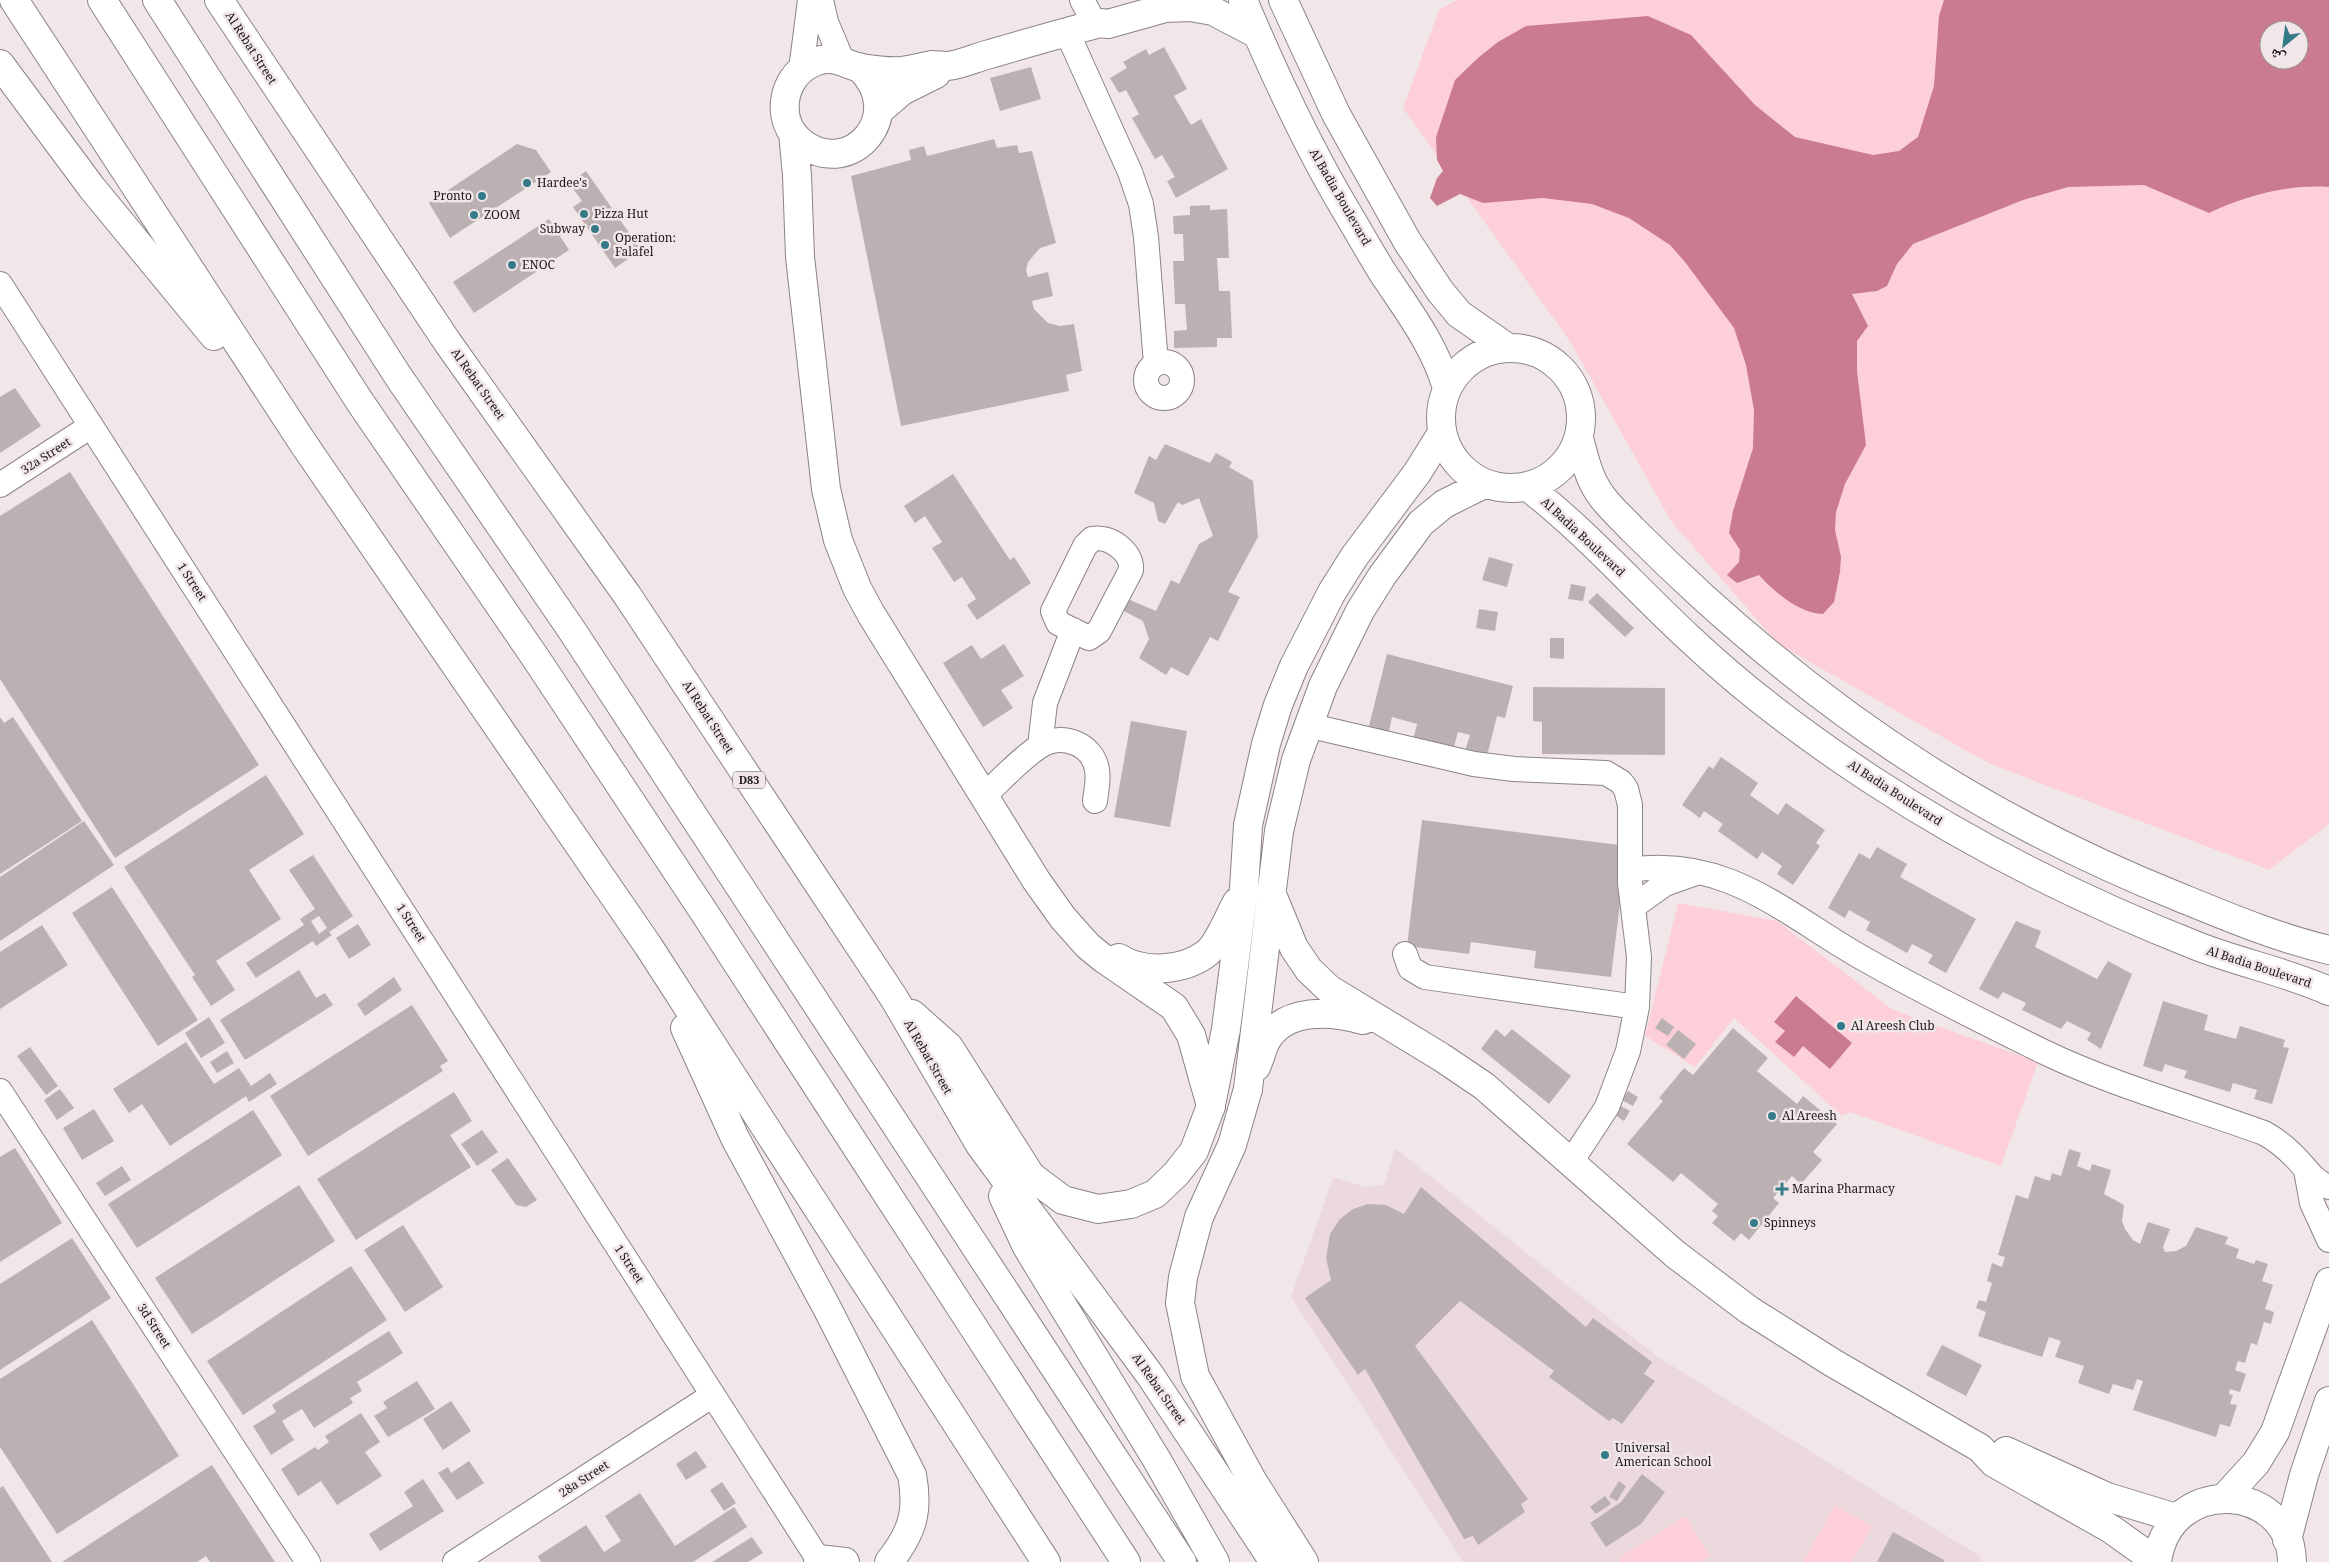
<svg xmlns="http://www.w3.org/2000/svg" width="2329" height="1562" viewBox="0 0 2329 1562" font-family="Georgia,'Noto Naskh Arabic',serif">
<rect width="100%" height="100%" fill="#f1e7e9"/>
<!-- built -->
<path fill="#ecd9dd" d="M1395 1148 1655 1355 1978 1555 1983 1562H1463L1291 1297 1333 1177 1365 1187 1384 1185Z"/>
<!-- green -->
<path fill="#fdcfd9" fill-rule="evenodd" d="M1457 0H2329V824L2269 870 1990 764 1778 644 1671 521 1571 343 1403 108 1439 10ZM2269 30H2299V60H2269Z
M1678 903 1777 921 1893 1010 2038 1062 2001 1166 1850 1112 1842 1116 1734 1018 1695 1067 1645 1036Z
M1835 1505 1872 1526 1852 1562H1803Z
M1686 1516 1710 1556 1700 1562H1621L1618 1558Z"/>
<!-- water -->
<path fill="#ca7b8f" fill-rule="evenodd" d="M1944 0H2329V187C2288 184 2245 196 2209 213L2144 185 2068 187 2023 200 1913 244 1897 264 1887 286 1877 291 1852 294 1868 326 1857 341V371L1866 445 1845 484 1836 512 1835 530 1841 557 1840 572 1834 602 1823 614C1800 614 1774 592 1759 575L1737 583 1727 575 1739 562 1740 550 1729 533 1733 511 1753 448 1754 410 1746 365 1734 328 1685 262 1670 245 1629 218 1592 204 1543 198 1483 203 1460 194 1437 206 1430 198 1437 178 1443 171 1437 160 1436 137 1455 80 1479 57 1498 42 1526 26 1648 16 1691 35 1755 105 1795 137 1873 155 1899 151 1918 137 1934 86 1939 16ZM2269 30H2299V60H2269Z
M1796 996 1852 1043 1830 1069 1803 1046 1794 1057 1775 1042 1785 1031 1774 1022Z"/>
<!-- building -->
<path fill="#bbb1b3" fill-rule="evenodd" d="M1164 47 1187 89 1174 96 1191 125 1201 119 1228 169 1176 198 1167 181 1175 177 1162 155 1155 159 1132 118 1139 114 1126 90 1119 93 1110 78 1127 68 1123 62 1146 49 1149 55Z
M1031 67 1041 99 1000 111 990 78Z
M994 139 997 148 1017 145 1019 153 1032 151 1056 243 1040 248 1028 262 1026 270 1028 277 1048 272 1053 296 1032 301 1034 309 1048 323 1060 326 1074 324 1082 371 1066 375 1069 391 901 426 851 176 911 160 909 150 924 146 927 156Z
M517 144 536 150 551 172 450 238 429 203Z
M586 171 641 250 615 268 573 207 582 201 569 183Z
M1210 205V210L1227 209 1229 258H1217L1219 291H1230L1232 338H1217V347L1174 348V331L1187 330 1185 304H1175L1173 261H1184L1183 234H1174L1173 216 1190 215V206Z
M549 219 569 250 474 313 453 282Z
M15 388 41 426 0 453V397Z
M1165 444 1210 463 1216 453 1232 462 1229 467 1253 481 1258 537 1228 592 1240 597 1218 641 1210 637 1188 676 1171 667 1166 675 1139 658 1149 639 1143 621 1118 608 1123 597 1156 611 1171 580 1179 584 1199 544 1213 536 1199 498 1182 505 1178 502 1165 524 1158 521 1154 503 1134 493 1149 456 1156 460Z
M70 472 259 765 115 858 0 679V516Z
M953 474 1010 560 1014 557 1031 583 977 620 967 605 976 599 962 577 954 582 932 548 942 542 925 516 915 523 904 506Z
M1489 557 1513 564 1507 587 1482 580Z
M1571 584 1586 587 1583 601 1568 599Z
M1597 593 1634 628 1625 637 1588 602Z
M1479 609 1498 612 1495 631 1476 628Z
M1550 638H1564V659L1550 658Z
M1004 644 1024 676 1001 690 1013 708 983 727 943 663 972 645 981 659Z
M1387 654 1513 686 1505 718 1497 716 1487 756 1465 751 1470 735 1458 732 1453 750 1413 740 1417 724 1392 717 1388 735 1368 730Z
M1533 687 1665 688V755L1542 754V722L1533 721Z
M0 717 4 723 13 717 82 821 0 874Z
M1131 721 1187 731 1170 827 1114 817Z
M1721 757 1758 783 1750 795 1778 815 1786 803 1825 830 1816 843 1820 846 1793 885 1777 874 1782 866 1762 852 1757 859 1718 831 1723 824 1704 811 1700 818 1682 805 1709 766 1713 769Z
M266 775 304 834 249 870 281 919 216 961 235 990 211 1006 192 977 195 975 124 867Z
M1422 820 1627 846 1611 977 1534 968 1536 951 1471 942 1469 954 1407 946Z
M84 821 114 865 0 941V877Z
M1877 847 1907 864 1900 877 1976 919 1946 973 1928 963 1933 955 1912 944 1907 953 1866 930 1870 922 1849 910 1845 918 1828 908 1859 853 1870 859Z
M313 855 353 916 329 932 332 935 316 946 313 941 256 978 246 963 304 925 300 919 315 909 289 870ZM319 916 327 928 319 934 311 921Z
M112 887 198 1020 158 1046 72 913Z
M2016 921 2041 931 2035 947 2097 979 2108 961 2132 974 2101 1049 2087 1040 2091 1033 2067 1021 2061 1029 2022 1010 2026 1003 2003 992 1998 999 1979 989Z
M358 924 371 945 349 959 336 938Z
M42 925 68 965 0 1009V952Z
M299 970 316 998 325 993 333 1005 245 1060 220 1020Z
M394 977 402 990 365 1016 357 1004Z
M2163 1001 2208 1015 2204 1030 2236 1039 2240 1026 2285 1040 2283 1047 2289 1048 2272 1104 2254 1099 2257 1090 2233 1083 2230 1092 2184 1078 2187 1071 2165 1064 2162 1072 2143 1066Z
M412 1005 448 1061 440 1066 443 1071 308 1156 270 1096Z
M209 1017 225 1043 201 1058 185 1033Z
M1662 1018 1674 1027 1668 1036 1655 1028Z
M1733 1028 1768 1058 1757 1071 1797 1104 1803 1096 1837 1124 1813 1152 1822 1160 1801 1184 1792 1176 1773 1198 1779 1203 1749 1240 1741 1233 1734 1241 1712 1223 1718 1216 1712 1211 1718 1204 1681 1173 1673 1182 1627 1144 1663 1101 1659 1098 1684 1068 1693 1075Z
M1496 1029 1505 1037 1512 1029 1571 1076 1549 1104 1481 1049Z
M1678 1030 1696 1044 1684 1059 1666 1045Z
M186 1042 214 1084 239 1068 251 1086 270 1073 277 1084 249 1102 246 1096 170 1146 142 1104 129 1113 113 1089Z
M30 1047 58 1086 46 1095 17 1056Z
M227 1051 234 1063 217 1073 210 1062Z
M60 1089 74 1108 57 1120 44 1100Z
M1628 1091 1638 1097 1633 1106 1622 1100Z
M454 1092 472 1121 450 1135 471 1167 356 1240 317 1179Z
M1621 1106 1630 1111 1624 1121 1615 1115Z
M94 1109 114 1141 82 1160 63 1128Z
M253 1110 282 1155 137 1248 108 1204Z
M482 1130 498 1152 477 1166 461 1144Z
M15 1148 62 1223 0 1262V1157Z
M2069 1149 2081 1153 2077 1166 2090 1171 2092 1164 2111 1170 2104 1194 2124 1205 2122 1221 2125 1229 2133 1240 2140 1244 2148 1222 2170 1229 2163 1247 2165 1252 2176 1251 2186 1246 2196 1227 2228 1237 2225 1244 2239 1249 2236 1258 2254 1264 2256 1260 2268 1264 2262 1281 2273 1285 2265 1309 2274 1312 2271 1324 2264 1322 2257 1345 2251 1343 2245 1363 2238 1361 2235 1370 2246 1374 2240 1392 2230 1389 2229 1394 2233 1395 2230 1404 2237 1405 2230 1427 2220 1424 2216 1437 2133 1410 2143 1381 2137 1379 2133 1390 2113 1384 2109 1394 2078 1383 2084 1366 2055 1357 2061 1341 2049 1337 2042 1357 1978 1336 1986 1312 1976 1308 1979 1300 1986 1302 1992 1283 1987 1281 1992 1263 2002 1267 2005 1257 1998 1255 2016 1195 2028 1199 2035 1176 2050 1181 2052 1173 2061 1176Z
M508 1158 537 1200 526 1207 516 1205 491 1170Z
M122 1166 131 1180 105 1196 96 1183Z
M299 1185 335 1241 192 1334 155 1278Z
M1421 1187 1586 1327 1593 1318 1652 1362 1644 1374 1655 1381 1622 1424 1613 1418 1609 1421 1549 1377 1554 1371 1460 1301 1415 1346 1528 1499 1521 1504 1525 1512 1478 1545 1473 1536 1464 1539 1365 1369 1358 1375 1305 1298 1331 1280 1326 1258 1330 1234 1340 1219 1353 1209 1368 1204 1386 1205 1404 1214Z
M403 1225 443 1287 405 1312 364 1250Z
M72 1238 111 1298 0 1370V1284Z
M351 1266 387 1320 243 1415 207 1361Z
M92 1320 179 1456 57 1534 0 1447V1379Z
M389 1331 403 1353 357 1382 362 1391 350 1398 353 1403 314 1428 302 1409 282 1421 294 1440 271 1455 253 1426 276 1412 272 1405Z
M1942 1345 1982 1365 1966 1396 1926 1375Z
M417 1381 435 1409 388 1437 374 1416 387 1408 383 1402Z
M451 1401 471 1431 443 1450 423 1419Z
M361 1413 380 1442 365 1452 382 1476 337 1505 321 1481 298 1496 281 1469 315 1447 318 1450 329 1442 325 1436Z
M696 1451 707 1467 686 1480 676 1464Z
M469 1461 484 1483 457 1500 438 1473 448 1467 451 1473Z
M212 1465 275 1562H210L206 1556 197 1562H62Z
M1642 1474 1665 1492 1641 1524 1606 1547 1590 1523 1621 1502Z
M423 1479 444 1511 380 1551 369 1534 413 1506 404 1492Z
M1619 1481 1626 1486 1617 1501 1609 1497Z
M722 1482 736 1503 724 1511 710 1490Z
M3 1486 52 1562H0V1488Z
M640 1493 675 1546 734 1507 747 1527 693 1562H541L538 1556 586 1525 604 1552 621 1541 605 1516Z
M1605 1496 1611 1504 1596 1514 1590 1507Z
M1893 1532 1944 1560V1562H1877Z
M752 1537 763 1553 748 1562H712Z"/>
<g fill="none" stroke-linecap="round" stroke-linejoin="round">
<defs>
<path id="minor" d="M821 0 826 22 842 60
M1082 0 1095 24
M1067 32 1130 172 1141 204 1146 237 1156 364
M801 70 810 0
M0 284 820 1562
M1146 380a18 18 0 1 1 36 0a18 18 0 1 1-36 0Z
M0 485 91 426
M1092 539C1109 535 1133 552 1131 570L1099 631 1089 638 1058 623 1053 611 1085 546Z
M1307 725 1474 764 1514 769 1606 773 1621 782 1626 789 1630 805V883L1639 957 1637 1007 1628 1051 1607 1107 1571 1162
M1040 746 1045 703 1073 630
M985 795C1002 779 1020 759 1040 746 1062 732 1093 744 1097 770 1099 781 1096 791 1095 801
M1630 870C1728 855 1787 916 1866 960 1924 993 1985 1023 2044 1052 2115 1086 2190 1106 2264 1133 2275 1139 2284 1146 2293 1155 2305 1166 2312 1181 2329 1187
M1634 906 1665 884 1696 873
M1405 954 1410 968 1425 977 1637 1007
M0 1091 308 1562
M2306 1170 2312 1203 2329 1240
M455 1562 713 1395"/>
<path id="tertiary" d="M1243 0C1274 74 1307 146 1348 214 1360 234 1371 254 1383 273 1408 311 1434 344 1447 388
M1283 0 1336 114 1407 241 1440 291 1459 314 1508 348
M859 67C909 114 851 180 802 143 775 122 781 79 810 64 832 53 841 63 861 68 874 70 889 72 902 71 912 70 922 67 932 65 937 65 942 66 947 66 961 65 977 57 990 54 1027 43 1063 33 1100 23L1108 24 1165 8 1190 7 1213 11 1257 34
M879 111 902 91 936 74
M793 133 797 175 800 257 826 489 838 540 857 588 871 614 1036 880 1063 918 1088 946 1104 959 1174 1007 1191 1035 1211 1106
M1441 418a70 70 0 1 1 140 0a70 70 0 1 1-140 0Z
M1579 438C1583 453 1586 468 1593 482 1602 501 1618 514 1632 529 1655 552 1679 575 1703 597 1850 730 1995 823 2179 897 2228 917 2278 938 2329 950
M1528 487C1586 532 1635 588 1689 638 1745 691 1808 738 1872 780 1974 847 2083 901 2197 946 2240 963 2287 972 2329 991
M1271 892 1294 948 1309 970 1329 989 1441 1057 1484 1086 1675 1254 1749 1310 1833 1363 1980 1448 1994 1463 2111 1529 2157 1562C2169 1473 2291 1483 2292 1562
M1119 958C1143 974 1184 971 1207 953 1219 943 1229 916 1237 902
M1256 1067C1260 1059 1262 1049 1266 1041 1285 1007 1332 1011 1363 1020
M1248 1089 1279 831 1296 760 1323 686 1360 611 1382 576 1421 523 1444 504 1484 484
M1212 1100 1226 1029 1244 888 1248 825 1266 744 1278 705 1294 666 1332 592 1354 557 1417 473 1442 433
M2006 1451 2107 1497 2176 1518
M2224 1498 2256 1463 2275 1432 2329 1282
M2287 1540 2304 1475 2329 1401"/>
<path id="motorway" d="M14 0 303 443 649 947 1046 1562
M102 0 360 402 535 657 702 909 1126 1562
M157 0 398 376 573 632 1182 1562
M219 0 448 343 627 595 894 998 980 1145 1150 1375 1274 1562
M0 64 92 188 214 336
M912 1014 949 1047 1031 1176 1063 1200 1098 1209 1131 1204 1155 1194 1176 1174 1194 1151 1211 1106
M685 1028 735 1138 826 1306 912 1475C919 1512 912 1533 889 1562
M1248 1089 1232 1145 1199 1217 1183 1277 1180 1303 1195 1376 1252 1480 1304 1562
M1003 1196 1027 1247 1157 1460 1215 1562
M818 1559 845 1562"/>
</defs>
<!-- minor casing -->
<use href="#minor" stroke="#8c8385" stroke-width="26"/>
<!-- tertiary casing -->
<use href="#tertiary" stroke="#8c8385" stroke-width="30"/>
<!-- motorway casing -->
<use href="#motorway" stroke="#8c8385" stroke-width="30"/>
<!-- minor -->
<use href="#minor" stroke="#fff" stroke-width="24"/>
<!-- tertiary -->
<use href="#tertiary" stroke="#fff" stroke-width="28"/>
<!-- motorway -->
<use href="#motorway" stroke="#fff" stroke-width="28"/>
</g>
<!-- markers -->
<g fill="#357a88" stroke="#f1e7e9" stroke-width="2">
<circle cx="527" cy="183" r="5"/>
<circle cx="482" cy="196" r="5"/>
<circle cx="584" cy="214" r="5"/>
<circle cx="474" cy="215" r="5"/>
<circle cx="595" cy="229" r="5"/>
<circle cx="605" cy="245" r="5"/>
<circle cx="512" cy="265" r="5"/>
<circle cx="1841" cy="1026" r="5"/>
<circle cx="1772" cy="1116" r="5"/>
<path d="M1779.5 1181.5h5v5h5v5h-5v5h-5v-5h-5v-5h5z"/>
<circle cx="1754" cy="1223" r="5"/>
<circle cx="1605" cy="1455" r="5"/>
</g>
<g text-anchor="middle" stroke-width="5" stroke-linejoin="round" paint-order="stroke">
<!-- shield labels -->
<rect fill="#f1e7e9" stroke="#5d5758" stroke-width="1" x="733" y="771.5" width="32" height="17" rx="4"/>
<g font-size="11" font-weight="bold" fill="#1d191a">
<text x="749" y="784">D83</text>
</g>
<!-- street labels -->
<g font-size="12" fill="#1d191a" stroke="#f1e7e9">
<text transform="translate(251 48) rotate(57)" y="4">Al Rebat Street</text>
<text transform="translate(1340 197) rotate(60)" y="4">Al Badia Boulevard</text>
<text transform="translate(478 384) rotate(55)" y="4">Al Rebat Street</text>
<text transform="translate(46 456) rotate(-33)" y="4">32a Street</text>
<text transform="translate(1583 537) rotate(43)" y="4">Al Badia Boulevard</text>
<text transform="translate(192 582) rotate(57)" y="4">1 Street</text>
<text transform="translate(708 717) rotate(57)" y="4">Al Rebat Street</text>
<text transform="translate(1895 793) rotate(33)" y="4">Al Badia Boulevard</text>
<text transform="translate(411 923) rotate(57)" y="4">1 Street</text>
<text transform="translate(2259 967) rotate(18)" y="4">Al Badia Boulevard</text>
<text transform="translate(928 1057) rotate(60)" y="4">Al Rebat Street</text>
<text transform="translate(629 1264) rotate(57)" y="4">1 Street</text>
<text transform="translate(154 1326) rotate(57)" y="4">3d Street</text>
<text transform="translate(1159 1389) rotate(55)" y="4">Al Rebat Street</text>
<text transform="translate(584 1479) rotate(-33)" y="4">28a Street</text>
</g>
<!-- poi labels -->
<g font-size="12" fill="#1d191a" stroke="#f1e7e9" text-anchor="start">
<text x="537" y="187">Hardee's</text>
<text x="472" y="200" text-anchor="end">Pronto</text>
<text x="594" y="218">Pizza Hut</text>
<text x="484" y="219">ZOOM</text>
<text x="585" y="233" text-anchor="end">Subway</text>
<text x="615" y="242">Operation:<tspan x="615" dy="14">Falafel</tspan></text>
<text x="522" y="269">ENOC</text>
<text x="1851" y="1030">Al Areesh Club</text>
<text x="1782" y="1120">Al Areesh</text>
<text x="1792" y="1193">Marina Pharmacy</text>
<text x="1764" y="1227">Spinneys</text>
<text x="1615" y="1452">Universal<tspan x="1615" dy="14">American School</tspan></text>
</g>
</g>
<!-- north arrow -->
<g transform="translate(2284 45) rotate(209)"><circle r="24" fill="#f1e7e9" stroke="#9c9596"/>
<path d="M0-4L9 19L0 12L-9 19Z" fill="#357a88"/>
<text y="-8" font-size="14" font-weight="bold" text-anchor="middle" fill="#1d191a">ش</text>
</g>
</svg>
